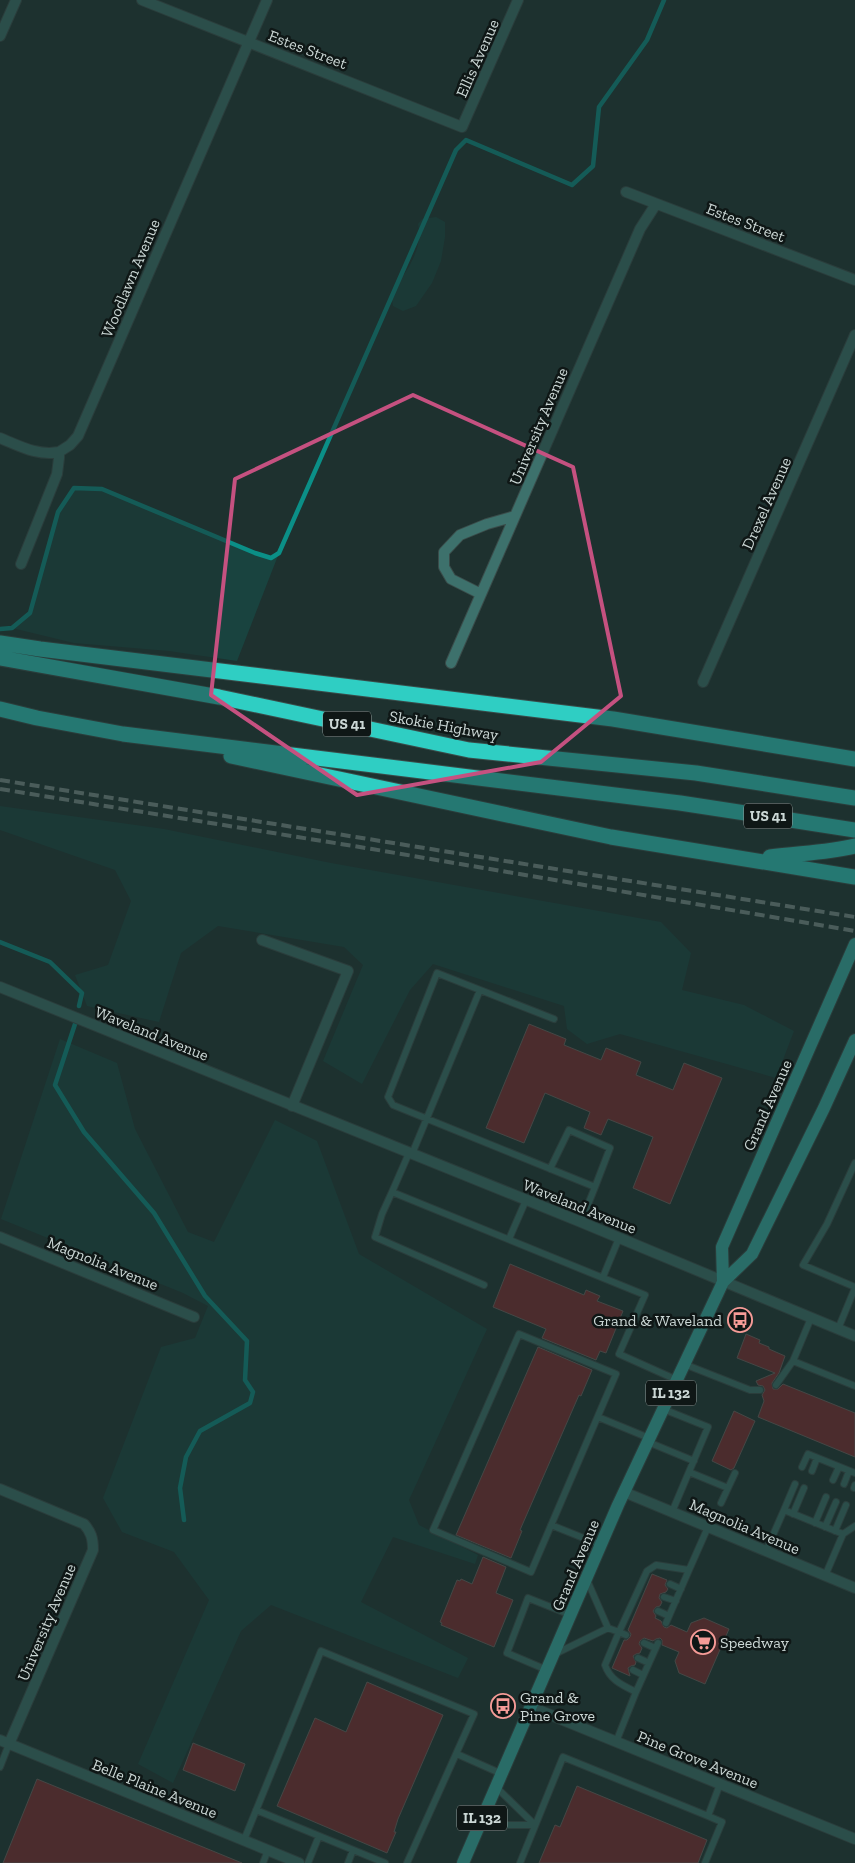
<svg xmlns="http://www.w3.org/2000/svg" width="855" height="1863" viewBox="0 0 855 1863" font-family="'Zilla Slab',serif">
<rect width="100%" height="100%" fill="#1e312f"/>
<!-- green -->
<path fill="#19433f" d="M436 217 445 222V237L441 261 432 283 416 306 403 311 393 306 391 294C405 273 424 250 418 224L422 219Z
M74 488 102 489 255 553 271 558 279 553 237 661 169 651 74 643 12 628 30 613 58 512Z
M0 806 164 829 331 863 661 922 691 953 682 990 744 1005 794 1031 776 1078 620 1034 587 1044 567 1029 564 1006 433 964 410 990 362 1084 323 1061 363 965 344 947 218 926 181 953 159 1022 87 1006 75 975 108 965 131 901 115 870 0 830Z
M60 1039 117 1063 135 1129 188 1232 214 1242 275 1120 317 1141 359 1254 487 1329 409 1500 419 1525 478 1555 475 1564 393 1537 361 1602 468 1658 458 1678 271 1605 241 1631 173 1783 138 1764 209 1600 174 1552 122 1532 103 1498 161 1347 195 1338 208 1306 183 1293 1 1219Z"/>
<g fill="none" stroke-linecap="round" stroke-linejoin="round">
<!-- stream -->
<path stroke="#0b8f87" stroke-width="4.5" d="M0 629 12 628 30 613 58 512 74 488 102 489 255 553 271 558 279 553 456 150 466 140 572 185 593 166 599 107 647 40 664 0
M0 942 50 962 82 993 79 1006
M76 1021 55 1085 84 1132 154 1213 205 1296 247 1341 245 1380 253 1392 250 1403 200 1431 186 1457 180 1488 184 1520"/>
</g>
<!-- building -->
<path fill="#83272a" stroke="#746160" d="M529 1024 566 1039 564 1045 601 1060 606 1048 641 1062 636 1075 673 1090 684 1063 722 1078 670 1204 633 1188 653 1137 608 1119 601 1135 584 1128 590 1112 545 1093 524 1143 486 1128Z
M510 1264 584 1295 586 1290 600 1296 597 1301 623 1311 606 1353 600 1351 596 1360 542 1338 546 1329 493 1307Z
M746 1334 760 1340 759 1343 769 1347V1349L785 1356 779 1373 772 1383 773 1389H778L783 1384 855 1413V1457L758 1417 764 1401 762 1395 765 1390 763 1386 758 1385 756 1381 775 1373 737 1358Z
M538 1347 592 1370 581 1396 579 1395 520 1530 522 1531 511 1558 456 1535Z
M734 1411 755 1421 734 1468 731 1470 712 1461Z
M483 1557 506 1567 496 1593 513 1600 494 1647 441 1625 442 1623 440 1622 457 1580 460 1581 461 1579 472 1584Z
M652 1574 667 1580 665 1585 668 1589 666 1592 660 1594 659 1598 662 1602 660 1606 656 1607 653 1611 656 1616 655 1618 661 1621 664 1627 667 1628 671 1625 687 1632 691 1623 704 1618 729 1629 705 1684 679 1673 675 1661 679 1652 662 1645V1640L660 1638 656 1639 653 1641 644 1638 640 1641 639 1644 642 1648 640 1653 636 1654 633 1656 636 1662 635 1665 631 1666 628 1668 630 1676 612 1668 624 1640H627L630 1637 631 1634 628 1630Z
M367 1682 443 1715 398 1819 394 1832H396L387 1853 277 1806 315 1718 346 1732Z
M193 1743 245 1764 235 1791 183 1770Z
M37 1779 242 1863H3Z
M577 1786 707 1840 698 1863H539L555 1825 560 1827Z"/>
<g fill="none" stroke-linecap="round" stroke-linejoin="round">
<defs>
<path id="lane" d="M554 1019 437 973 388 1097 393 1105 595 1187 581 1222
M409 1153 392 1192 645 1295 619 1354 677 1380
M412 1154 480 990
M855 1163 827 1224 803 1265 855 1287
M550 1169 569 1130 610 1148 595 1187
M392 1192 382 1214 375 1237 484 1285
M509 1239 526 1200
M603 1277 619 1238
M811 1318 793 1361 855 1386
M838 1329 855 1288
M519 1334 616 1374 531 1572 433 1530Z
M684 1364 750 1390H760
M776 1385 793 1361
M663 1409 708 1427 672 1512
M598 1417 649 1438
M648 1442 694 1461
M802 1467 808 1454 855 1473
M812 1471 817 1458
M689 1472 728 1488
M833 1480 839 1467
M844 1484 849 1471
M854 1488 855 1485
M721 1503 735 1473
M784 1510 795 1484
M793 1514 804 1488
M815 1523 826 1497
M551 1525 601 1545
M825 1527 836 1502
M835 1531 846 1505
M766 1551 784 1510 843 1534
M825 1576 843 1534 855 1526
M587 1580 608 1628 619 1632 647 1571 656 1565 689 1570 708 1527
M670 1584 681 1589
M664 1597 676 1601
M658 1611 669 1616
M666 1623 689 1570
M644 1643 655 1648
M555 1654 608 1628
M638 1658 649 1663
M547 1670 507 1653 528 1598 571 1615
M633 1670 643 1675
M636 1692 658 1643
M616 1742 636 1692C622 1685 610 1680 605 1665L619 1632 626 1635
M457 1754 502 1774
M0 1767 9 1744
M256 1810 385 1863
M479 1825H535L496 1787
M244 1840 321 1651 474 1714 407 1863
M263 1863 268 1850
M308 1863 319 1836
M348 1863 353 1850
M520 1863 563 1757 708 1816 720 1784
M705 1863 722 1822 708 1816"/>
<path id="street" d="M142 0 462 127 518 0
M0 36 16 0
M626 192 855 280
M0 438C20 446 37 456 59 452
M21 564 57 474 59 458V452L70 445 78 436 267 0
M481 594 451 579 444 567V552L460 535 487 524 515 516
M451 663 640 229 656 204
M703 682 855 335
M262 940 348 971 292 1106
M0 987 581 1222 855 1336
M0 1237 194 1317
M0 1489 84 1524C91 1532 93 1538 93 1550L9 1744
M624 1492 855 1588
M531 1707 855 1839
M0 1740 299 1863"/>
<path id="primary" d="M723 1282 722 1247 855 944
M463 1863 618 1505 723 1282 752 1254 824 1108 855 1040"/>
<path id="highway" d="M0 643 40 649 613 719 855 759
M0 658 219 697 469 750 696 773 855 798
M0 709 37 718 123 734 680 803 855 830
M231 756 611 837 855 877
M770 857C799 853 827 853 855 846"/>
</defs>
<!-- lane casing -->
<use href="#lane" stroke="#3a4c4a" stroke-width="8"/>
<!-- street casing -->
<use href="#street" stroke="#3a4c4a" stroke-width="12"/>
<!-- primary casing -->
<use href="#primary" stroke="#3a4c4a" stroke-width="14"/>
<!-- highway casing -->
<use href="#highway" stroke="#3a4c4a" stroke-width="17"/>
<!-- lane -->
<use href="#lane" stroke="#3d716c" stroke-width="6"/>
<!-- street -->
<use href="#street" stroke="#3d716c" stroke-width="10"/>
<!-- primary -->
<use href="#primary" stroke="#39b4ab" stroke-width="12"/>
<!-- highway -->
<use href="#highway" stroke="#2fcec3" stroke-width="15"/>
<!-- rail -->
<path stroke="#82918f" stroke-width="4" stroke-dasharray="10 5" stroke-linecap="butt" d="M0 780 855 917
M0 789 372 849 855 931"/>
</g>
<!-- marked area -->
<path d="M0 0H855V1863H0ZM413 395 573 467 621 696 541 762 357 795 211 695 235 479Z" fill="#1e312f" fill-opacity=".55" fill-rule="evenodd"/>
<path fill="none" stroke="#c55180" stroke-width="4" stroke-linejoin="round" d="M413 395 573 467 621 696 541 762 357 795 211 695 235 479Z"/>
<!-- icons -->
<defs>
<symbol id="bus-ring" viewBox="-11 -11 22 22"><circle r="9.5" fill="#0f1716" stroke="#f59b97" stroke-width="1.5"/><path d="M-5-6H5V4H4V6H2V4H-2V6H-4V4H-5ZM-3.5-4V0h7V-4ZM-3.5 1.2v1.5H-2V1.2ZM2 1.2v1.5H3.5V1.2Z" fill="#f59b97"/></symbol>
<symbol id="supermarket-ring" viewBox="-11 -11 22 22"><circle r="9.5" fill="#0f1716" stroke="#f59b97" stroke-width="1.5"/><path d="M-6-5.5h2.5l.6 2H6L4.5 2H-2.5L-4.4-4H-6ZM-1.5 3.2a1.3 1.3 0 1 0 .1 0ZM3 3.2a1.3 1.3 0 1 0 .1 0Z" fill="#f59b97"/></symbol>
</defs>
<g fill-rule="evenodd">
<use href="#bus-ring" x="726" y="1306" width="28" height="28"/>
<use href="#supermarket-ring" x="689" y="1628" width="28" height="28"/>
<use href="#bus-ring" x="489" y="1692" width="28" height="28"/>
</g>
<g text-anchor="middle" stroke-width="5" stroke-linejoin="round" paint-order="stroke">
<!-- shield labels -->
<g fill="#0f1716" stroke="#939d9c" stroke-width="1">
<rect x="323" y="711.5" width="48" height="25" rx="4"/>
<rect x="744" y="803.5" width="48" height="25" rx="4"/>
<rect x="646" y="1380.5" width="50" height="25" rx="4"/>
<rect x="457" y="1805.5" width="50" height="25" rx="4"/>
</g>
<g font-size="15" font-weight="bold" fill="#cbd7d5">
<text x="347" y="729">US 41</text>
<text x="768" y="821">US 41</text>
<text x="671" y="1398">IL 132</text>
<text x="482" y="1823">IL 132</text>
</g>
<!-- street labels -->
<g font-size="16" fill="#cbd7d5" stroke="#0f1716">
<text transform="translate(308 49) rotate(21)" y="6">Estes Street</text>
<text transform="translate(477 58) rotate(-66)" y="6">Ellis Avenue</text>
<text transform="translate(746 222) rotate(21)" y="6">Estes Street</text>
<text transform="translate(130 278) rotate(-67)" y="6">Woodlawn Avenue</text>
<text transform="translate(538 426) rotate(-67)" y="6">University Avenue</text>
<text transform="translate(766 503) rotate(-66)" y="6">Drexel Avenue</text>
<text transform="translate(444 725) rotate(10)" y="6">Skokie Highway</text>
<text transform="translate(152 1033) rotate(22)" y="6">Waveland Avenue</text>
<text transform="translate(767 1105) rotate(-66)" y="6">Grand Avenue</text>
<text transform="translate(580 1206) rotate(22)" y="6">Waveland Avenue</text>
<text transform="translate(103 1263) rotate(22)" y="6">Magnolia Avenue</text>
<text transform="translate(745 1526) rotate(23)" y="6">Magnolia Avenue</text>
<text transform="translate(575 1565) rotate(-67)" y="6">Grand Avenue</text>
<text transform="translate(46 1622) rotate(-67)" y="6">University Avenue</text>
<text transform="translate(698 1759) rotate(22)" y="6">Pine Grove Avenue</text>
<text transform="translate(155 1788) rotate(22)" y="6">Belle Plaine Avenue</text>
</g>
<!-- poi labels -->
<g font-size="16" fill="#cbd7d5" stroke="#0f1716" text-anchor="start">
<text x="722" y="1326" text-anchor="end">Grand &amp; Waveland</text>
<text x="720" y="1648">Speedway</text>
<text x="520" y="1703">Grand &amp;<tspan x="520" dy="18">Pine Grove</tspan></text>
</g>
</g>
</svg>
